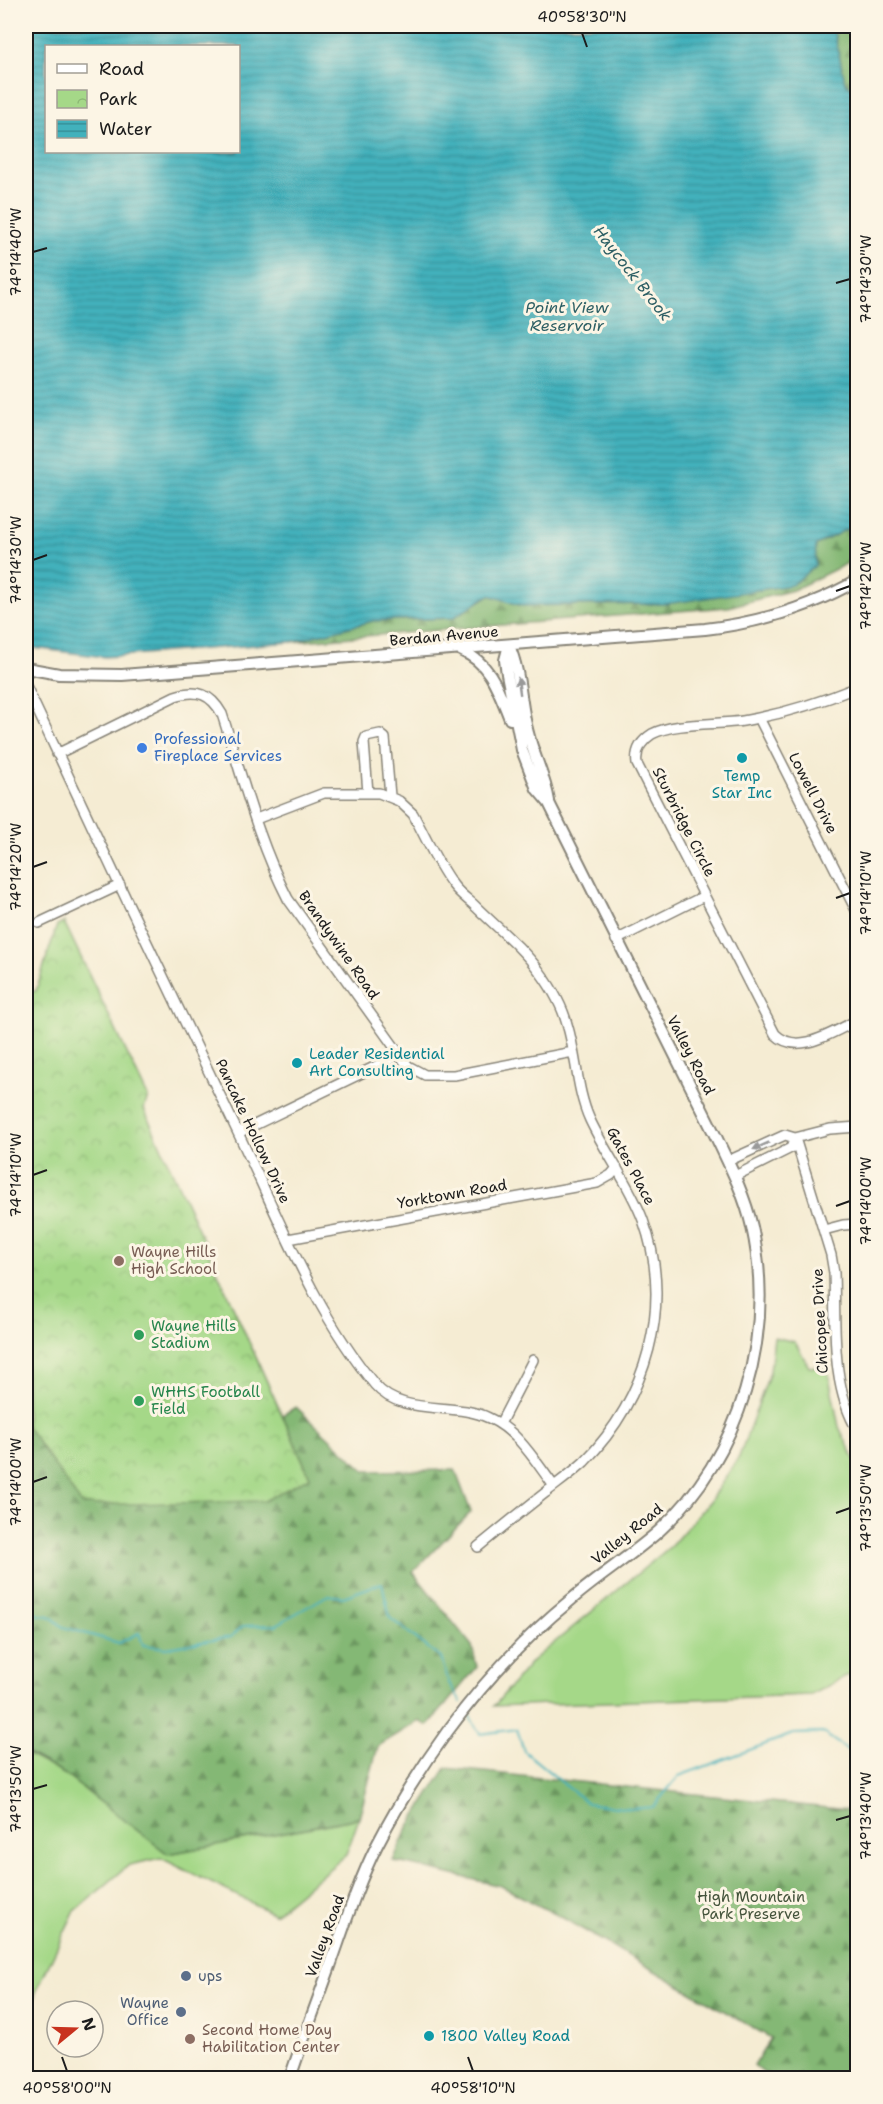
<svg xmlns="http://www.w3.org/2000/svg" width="883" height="2104" viewBox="0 0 883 2104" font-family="'Shantell Sans',sans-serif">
<defs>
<pattern id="forest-firs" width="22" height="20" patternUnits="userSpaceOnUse" patternTransform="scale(1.5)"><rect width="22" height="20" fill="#84b874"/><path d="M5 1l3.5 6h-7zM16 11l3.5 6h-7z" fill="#6b955e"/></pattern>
<pattern id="park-crowns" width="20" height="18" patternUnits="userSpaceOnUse" patternTransform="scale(1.5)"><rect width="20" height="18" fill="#a5d888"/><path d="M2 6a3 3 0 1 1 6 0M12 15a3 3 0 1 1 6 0" fill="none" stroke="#8db975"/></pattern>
<pattern id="water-rules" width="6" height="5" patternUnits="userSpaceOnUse" patternTransform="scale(1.5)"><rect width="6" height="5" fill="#42b1bc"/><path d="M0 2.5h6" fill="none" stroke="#368f98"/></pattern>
</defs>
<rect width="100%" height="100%" fill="#fcf5e5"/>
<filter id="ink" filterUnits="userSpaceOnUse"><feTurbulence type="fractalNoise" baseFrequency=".0167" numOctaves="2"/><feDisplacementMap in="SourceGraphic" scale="12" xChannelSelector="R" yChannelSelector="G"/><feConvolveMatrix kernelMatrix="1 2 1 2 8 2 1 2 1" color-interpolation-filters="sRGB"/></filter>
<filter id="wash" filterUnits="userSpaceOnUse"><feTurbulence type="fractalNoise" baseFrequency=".008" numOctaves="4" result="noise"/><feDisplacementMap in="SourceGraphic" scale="24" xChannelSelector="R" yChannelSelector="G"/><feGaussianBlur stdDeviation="1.35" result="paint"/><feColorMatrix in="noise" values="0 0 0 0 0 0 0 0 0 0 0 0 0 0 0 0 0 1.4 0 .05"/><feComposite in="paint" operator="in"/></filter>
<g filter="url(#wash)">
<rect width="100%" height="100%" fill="#f5ecd3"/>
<!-- grass -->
<path fill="#a5d888" stroke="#607a52" stroke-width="1.5" d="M774 1337 795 1342 809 1367H827L839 1427 857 1464V1670L811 1695 494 1706 532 1661 671 1546 710 1501 739 1457 770 1372Z
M26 1754 64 1774 168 1854 359 1818 346 1855 274 1914 161 1858 129 1865 74 1912 35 1994 29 2048 32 2078H26Z"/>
<!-- forest -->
<path fill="url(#forest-firs)" stroke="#506a48" stroke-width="1.5" d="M836 26H857V93L845 82 833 27Z
M857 520 856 559 793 590 728 607 291 642 373 621 453 618 489 595 522 606 816 545 855 525Z
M296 1407 365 1471 455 1470 471 1512 413 1572 472 1646 477 1667 428 1726 419 1721 378 1746 359 1818 168 1854 64 1774 26 1753V1425L83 1505 310 1477 282 1415Z
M446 1768 857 1811V2078H770L754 2065 771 2038 563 1918 501 1886 393 1861 407 1829Z"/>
<!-- park -->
<path fill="url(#park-crowns)" stroke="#607a52" stroke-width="1.5" d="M64 922 148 1097 144 1109 310 1477 264 1501 82 1505 26 1425V992L36 991 57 925Z"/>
<!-- water -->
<path fill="url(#water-rules)" stroke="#2f666c" stroke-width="1.5" fill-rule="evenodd" d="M26 26H836L833 27 845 82 858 93V520L855 525 816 545 815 566 792 585 666 604 522 606 489 595 453 618 373 621 291 642 105 657 26 647ZM46 46H238V152H46Z"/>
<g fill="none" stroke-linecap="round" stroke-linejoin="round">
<!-- stream -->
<path stroke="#42b1bc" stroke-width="2" d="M26 1605 38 1615 50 1616 63 1627 119 1643 139 1633 143 1645 167 1648 231 1637 243 1626 276 1625 328 1595 343 1597 382 1583 390 1618 441 1658 449 1683 461 1702
M469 1715 480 1734 517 1729 524 1751 587 1803 630 1809 653 1807 679 1776 793 1734 823 1733 858 1757"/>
</g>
</g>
<g filter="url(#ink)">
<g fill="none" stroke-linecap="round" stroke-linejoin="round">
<defs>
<path id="minor" d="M26 686C96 836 167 986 239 1135 280 1220 314 1312 375 1385 402 1417 454 1401 489 1418 518 1431 535 1461 554 1486
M858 687C821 702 783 714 743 721 718 725 674 722 652 734 641 741 635 751 637 764L775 1034C798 1057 834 1031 858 1020
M759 718 858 914
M57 754 175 696C198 689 211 694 222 714 242 776 258 841 288 899L408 1066 425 1075H454L573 1052
M368 793 364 742 366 737 380 734 385 738 390 796
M256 819 324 793H379L399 801 413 814C426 838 437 864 453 885 458 892 466 898 473 904 495 926 521 946 540 972 551 987 562 1005 567 1024 577 1056 576 1089 590 1120 606 1154 630 1185 643 1220 674 1306 647 1398 584 1462 572 1473 558 1483 545 1493 522 1511 500 1529 478 1547
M39 923 120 885
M616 940 704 896
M238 1133 399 1055
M795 1138 831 1255 834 1273C836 1324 830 1386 858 1431
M728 1161 785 1135 795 1138 830 1129 858 1127
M735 1176 791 1148 795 1138
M824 1230 843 1225 858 1224
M288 1239 597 1183 611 1175 617 1168
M500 1424 533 1360"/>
<path id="major" d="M509 646C521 673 520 705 528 733 534 757 545 777 549 801
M462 651C491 663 499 692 510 719
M26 668 59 674 122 675 705 629C758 623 811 607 858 580
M290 2078C302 2042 316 2005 329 1969 344 1927 357 1885 377 1845 397 1806 421 1768 447 1732 483 1683 525 1637 572 1599 600 1575 632 1555 659 1531 741 1455 776 1335 752 1227 745 1196 731 1168 717 1139L549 803 537 789 522 750 507 674 505 660 509 645"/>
</defs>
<!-- minor casing -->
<use href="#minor" stroke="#888478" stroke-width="12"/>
<!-- major casing -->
<use href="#major" stroke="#888478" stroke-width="14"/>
<!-- minor -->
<use href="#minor" stroke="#fff" stroke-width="9"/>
<!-- major -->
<use href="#major" stroke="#fff" stroke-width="10"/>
</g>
<!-- one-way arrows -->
<defs><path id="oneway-solid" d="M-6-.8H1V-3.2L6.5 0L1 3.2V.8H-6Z" transform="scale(1.5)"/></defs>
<g fill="#999">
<use href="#oneway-solid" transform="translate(519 686) rotate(-98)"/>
<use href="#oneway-solid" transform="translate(761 1146) rotate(156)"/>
</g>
</g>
<!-- ticks -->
<path fill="none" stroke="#1c1c1c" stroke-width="2" d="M582 33 587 47M33 252 47 248M836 283 850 279M33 560 47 555M836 591 850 586M33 867 47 862M836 898 850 893M33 1175 47 1170M836 1206 850 1201M33 1482 47 1477M836 1513 850 1508M33 1789 47 1785M836 1820 850 1816M62 2057 67 2071M468 2057 473 2071"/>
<!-- markers -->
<circle fill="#3f7fe0" stroke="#fcf5e5" stroke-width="2" cx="142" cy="748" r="6"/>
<g fill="#0f9aa8" stroke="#fcf5e5" stroke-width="2">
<circle cx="742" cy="758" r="6"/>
<circle cx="297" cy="1063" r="6"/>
<circle cx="429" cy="2036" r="6"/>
</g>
<g fill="#8d6e63" stroke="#fcf5e5" stroke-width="2">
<circle cx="119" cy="1261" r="6"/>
<circle cx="190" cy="2039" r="6"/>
</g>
<g fill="#2e9e5b" stroke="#fcf5e5" stroke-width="2">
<circle cx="139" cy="1335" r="6"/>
<circle cx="139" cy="1401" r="6"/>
</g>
<g fill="#5c6f8a" stroke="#fcf5e5" stroke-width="2">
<circle cx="186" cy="1976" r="6"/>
<circle cx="181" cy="2012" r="6"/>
</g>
<g text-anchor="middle" stroke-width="6" stroke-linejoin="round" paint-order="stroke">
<!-- street labels -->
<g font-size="15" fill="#1c1c1c" stroke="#fcf5e5">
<text transform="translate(444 636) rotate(-5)" y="5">Berdan Avenue</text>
<text transform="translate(813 793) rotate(63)" y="5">Lowell Drive</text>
<text transform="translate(684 822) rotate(63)" y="5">Sturbridge Circle</text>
<text transform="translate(339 945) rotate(55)" y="5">Brandywine Road</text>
<text transform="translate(691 1055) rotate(63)" y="5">Valley Road</text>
<text transform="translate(253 1131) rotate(65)" y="5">Pancake Hollow Drive</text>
<text transform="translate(631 1166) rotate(62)" y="5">Gates Place</text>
<text transform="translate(452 1194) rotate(-10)" y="5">Yorktown Road</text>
<text transform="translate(820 1321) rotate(-93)" y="5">Chicopee Drive</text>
<text transform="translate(627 1534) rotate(-39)" y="5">Valley Road</text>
<text transform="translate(325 1936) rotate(-70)" y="5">Valley Road</text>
</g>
<!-- shop labels -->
<g font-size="15" fill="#366cbe" stroke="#fcf5e5" text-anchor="start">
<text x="154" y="744">Professional<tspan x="154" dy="17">Fireplace Services</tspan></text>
</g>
<!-- culture labels -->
<g font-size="15" fill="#0d838f" stroke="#fcf5e5" text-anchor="start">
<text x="742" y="781" text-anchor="middle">Temp<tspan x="742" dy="17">Star Inc</tspan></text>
<text x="309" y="1059">Leader Residential<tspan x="309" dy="17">Art Consulting</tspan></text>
<text x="441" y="2041">1800 Valley Road</text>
</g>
<!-- education labels -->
<g font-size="15" fill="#785e54" stroke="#fcf5e5" text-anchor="start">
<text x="131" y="1257">Wayne Hills<tspan x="131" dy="17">High School</tspan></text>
<text x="202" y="2035">Second Home Day<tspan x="202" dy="17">Habilitation Center</tspan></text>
</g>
<!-- leisure labels -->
<g font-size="15" fill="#27864d" stroke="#fcf5e5" text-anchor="start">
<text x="151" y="1331">Wayne Hills<tspan x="151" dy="17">Stadium</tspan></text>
<text x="151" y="1397">WHHS Football<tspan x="151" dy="17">Field</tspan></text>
</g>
<!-- park labels -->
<g font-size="15" fill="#45543c" stroke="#fcf5e5">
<text x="751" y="1902">High Mountain<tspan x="751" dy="17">Park Preserve</tspan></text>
</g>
<!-- service labels -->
<g font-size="15" fill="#4e5e75" stroke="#fcf5e5" text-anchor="start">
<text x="198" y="1981">ups</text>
<text x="169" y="2008" text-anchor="end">Wayne<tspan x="169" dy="17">Office</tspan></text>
</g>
<!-- water labels -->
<g font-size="16" font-style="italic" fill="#2d5f64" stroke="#fcf5e5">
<text transform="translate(633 273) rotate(52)" y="6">Haycock Brook</text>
<text x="567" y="313">Point View<tspan x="567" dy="18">Reservoir</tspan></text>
</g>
</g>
<!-- margin -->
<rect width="883" height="2104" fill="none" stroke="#fcf5e5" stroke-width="66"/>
<!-- legend -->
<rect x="45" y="45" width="195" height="108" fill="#fcf5e5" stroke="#a29e95" stroke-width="1.5"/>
<rect x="57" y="64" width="30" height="9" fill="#ffffff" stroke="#a29e95" stroke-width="1.5"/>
<text x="99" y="75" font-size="18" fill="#1c1c1c">Road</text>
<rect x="57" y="90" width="30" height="18" fill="url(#park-crowns)" stroke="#a29e95" stroke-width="1.5"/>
<text x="99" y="105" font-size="18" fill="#1c1c1c">Park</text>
<rect x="57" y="120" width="30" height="18" fill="url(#water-rules)" stroke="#a29e95" stroke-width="1.5"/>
<text x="99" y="135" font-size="18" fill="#1c1c1c">Water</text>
<!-- north arrow -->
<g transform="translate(75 2029) rotate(71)"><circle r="28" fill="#fcf5e5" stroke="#a29e95" stroke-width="1.5"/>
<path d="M0-4.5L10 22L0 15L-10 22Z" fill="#c8321e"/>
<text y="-9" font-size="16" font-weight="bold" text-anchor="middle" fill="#1c1c1c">N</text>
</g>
<rect x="33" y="33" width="817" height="2038" fill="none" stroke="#1c1c1c" stroke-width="2"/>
<g font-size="15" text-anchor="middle" fill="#1c1c1c">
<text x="582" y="22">40°58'30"N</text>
<text transform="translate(16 252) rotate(-90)" y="5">74°14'40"W</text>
<text transform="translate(866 279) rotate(-90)" y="5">74°14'30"W</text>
<text transform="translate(16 560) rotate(-90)" y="5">74°14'30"W</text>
<text transform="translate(866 586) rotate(-90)" y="5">74°14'20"W</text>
<text transform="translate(16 867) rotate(-90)" y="5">74°14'20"W</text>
<text transform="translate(866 893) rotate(-90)" y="5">74°14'10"W</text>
<text transform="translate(16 1175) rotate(-90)" y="5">74°14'10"W</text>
<text transform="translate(866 1201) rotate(-90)" y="5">74°14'00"W</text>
<text transform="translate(16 1482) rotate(-90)" y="5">74°14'00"W</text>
<text transform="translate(866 1508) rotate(-90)" y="5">74°13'50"W</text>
<text transform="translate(16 1789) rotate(-90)" y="5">74°13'50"W</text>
<text transform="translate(866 1816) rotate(-90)" y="5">74°13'40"W</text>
<text x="67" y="2093">40°58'00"N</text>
<text x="473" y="2093">40°58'10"N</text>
</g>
</svg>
